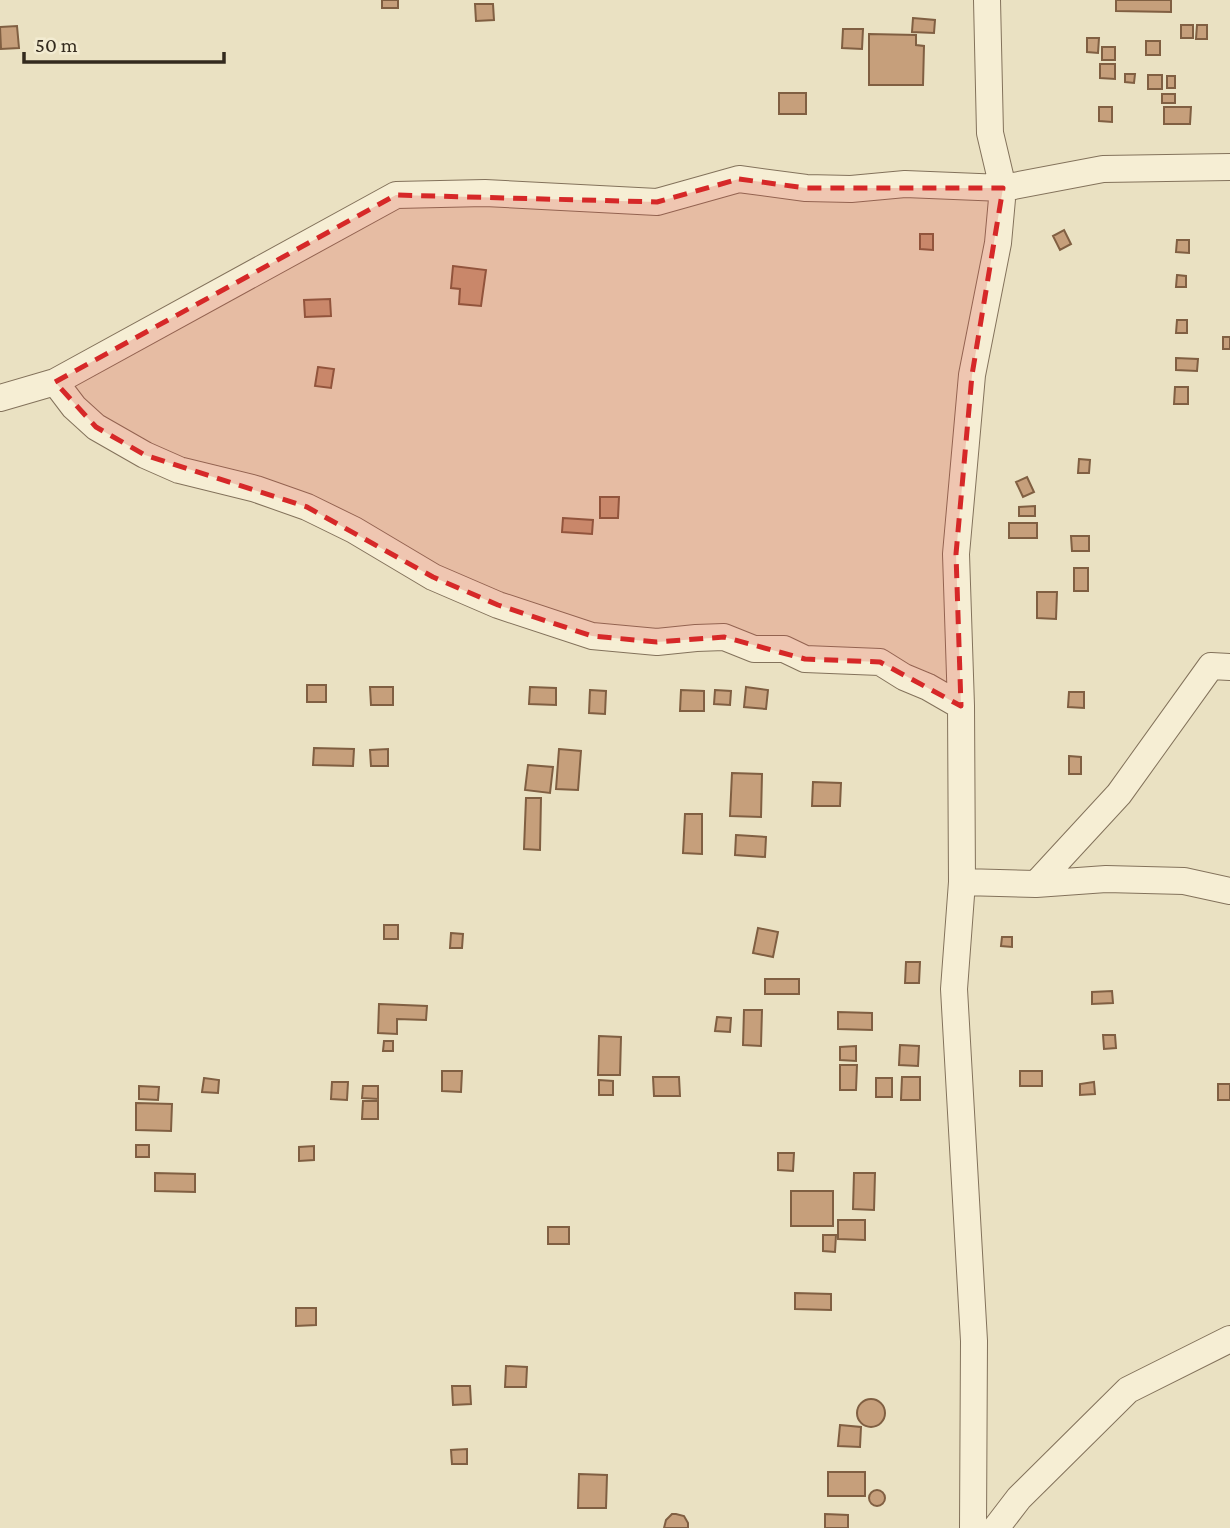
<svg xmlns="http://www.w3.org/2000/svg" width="1230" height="1528" viewBox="0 0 1230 1528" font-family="'Crimson Pro',serif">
<rect width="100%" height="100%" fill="#eae1c2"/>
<!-- building -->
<path fill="#c69f7b" stroke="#805f42" stroke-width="2" d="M382 0H398V8H382Z
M1116 0H1171V12L1116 11Z
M475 4H493L494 20 476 21Z
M913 18 935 20 934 33 912 32Z
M1181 25H1193V38H1181Z
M1197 25H1207V39H1196Z
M17 26 19 48 1 49 0 27Z
M843 29H863L862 49 842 48Z
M869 34 916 35V45L924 46 923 85H869Z
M1087 38H1099L1098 53 1087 52Z
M1146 41H1160V55H1146Z
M1102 47H1115V60H1102Z
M1100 64H1115V79L1100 78Z
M1125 74H1135L1134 83 1125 82Z
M1148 75H1162V89H1148Z
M1167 76H1175V88H1167Z
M779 93H806V114H779Z
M1162 94H1175V103H1162Z
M1099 107H1112V122L1099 121Z
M1164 107H1191L1190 124H1164Z
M1064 230 1071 244 1060 250 1053 236Z
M920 234H933V250L920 249Z
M1177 240H1189V253L1176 252Z
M453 266 486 270 481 306 459 304 460 289 451 288Z
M1177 275 1186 276V287H1176Z
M330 299 331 316 305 317 304 300Z
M1177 320H1187V333H1176Z
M1223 337H1230V349H1223Z
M1176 358 1198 359 1197 371 1176 370Z
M318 367 334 369 331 388 315 386Z
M1175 387H1188V404H1174Z
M1079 459 1090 460 1089 473H1078Z
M1027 477 1034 492 1023 497 1016 482Z
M600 497H619L618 518H600Z
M1035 506V516H1019V507Z
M563 518 593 520 592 534 562 532Z
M1009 523H1037V538H1009Z
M1071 536H1089V551H1072Z
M1074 568H1088V591H1074Z
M1037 592H1057L1056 619 1037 618Z
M307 685H326V702H307Z
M370 687H393V705H371Z
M530 687 556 688V705L529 704Z
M746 687 768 690 766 709 744 707Z
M590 690 606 691 605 714 589 713Z
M681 690 704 691V711H680Z
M715 690 731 691 730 705 714 704Z
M1069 692H1084V708L1068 707Z
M314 748 354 749 353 766 313 765Z
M388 749V766H371L370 750Z
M559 749 581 751 578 790 556 789Z
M1069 756 1081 757V774H1069Z
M528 765 553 767 550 793 525 790Z
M732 773 762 774 761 817 730 816Z
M813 782 841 783 840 806H812Z
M526 798H541L540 850 524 849Z
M685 814H702V854L683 853Z
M736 835 766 837 765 857 735 855Z
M384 925H398V939H384Z
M758 928 778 932 773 957 753 953Z
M451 933 463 934 462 948H450Z
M1002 937H1012V947L1001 946Z
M906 962H920L919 983H905Z
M765 979H799V994H765Z
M1112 991 1113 1003 1092 1004V992Z
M379 1004 427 1006 426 1020 397 1019V1034L378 1033Z
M744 1010H762L761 1046 743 1045Z
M838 1012 872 1013V1030L838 1029Z
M717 1017 731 1018 730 1032 715 1031Z
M1103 1035H1115L1116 1048 1104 1049Z
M599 1036 621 1037 620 1075H598Z
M384 1041H393V1051H383Z
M900 1045 919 1046 918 1066 899 1065Z
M856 1046V1061L840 1060V1047Z
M840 1065H857L856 1090H840Z
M442 1071H462L461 1092 442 1091Z
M1020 1071H1042V1086H1020Z
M653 1077H679L680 1096H654Z
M902 1077H920V1100H901Z
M204 1078 219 1080 218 1093 202 1092Z
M876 1078H892V1097H876Z
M599 1080 613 1081V1095H599Z
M332 1082H348L347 1100 331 1099Z
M1094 1082 1095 1094 1080 1095V1084Z
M1218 1084H1230V1100H1218Z
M139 1086 159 1087 158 1100 139 1099Z
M363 1086H378V1099L362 1098Z
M363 1101H378V1119H362Z
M136 1103 172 1104 171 1131 136 1130Z
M136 1145H149V1157H136Z
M314 1146V1160L299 1161V1147Z
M778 1153H794L793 1171 778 1170Z
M155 1173 195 1174V1192L155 1191Z
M854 1173H875L874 1210 853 1209Z
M791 1191H833V1226H791Z
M838 1220H865V1240L838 1239Z
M548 1227H569V1244H548Z
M823 1235H836L835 1252 823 1251Z
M795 1293 831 1294V1310L795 1309Z
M296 1308H316V1325L296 1326Z
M506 1366 527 1367 526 1387H505Z
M452 1386H470L471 1404 453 1405Z
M857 1413a14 14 0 1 1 28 0a14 14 0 1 1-28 0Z
M840 1425 861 1427 860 1447 838 1446Z
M467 1449V1464H452L451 1450Z
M828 1472H865V1496H828Z
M579 1474 607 1475 606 1508H578Z
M869 1498a8 8 0 1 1 16 0a8 8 0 1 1-16 0Z
M672 1514H676L684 1516 688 1523V1528H664L666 1520Z
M825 1514 848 1515V1528H825Z"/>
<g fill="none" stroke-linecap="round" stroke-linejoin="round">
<defs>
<path id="minor" d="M55 382 74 407 96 427 145 455 179 470 256 489 307 507 354 530 433 577 498 605 592 636 657 642 696 638 724 637 754 649H784L805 659 880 662 904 677 928 687 961 706 962 882 1036 884 1106 879 1184 881 1230 891
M0 398 55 382 396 195 485 193 657 202 739 179 806 188 851 189 905 184 1003 188 1103 169 1230 167
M961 706 956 554 972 375 998 243 1003 188 990 133 987 0
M962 882 954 989 974 1341 973 1528
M1036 884 1119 794 1211 666 1230 667
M996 1528 1019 1498 1128 1390 1230 1339"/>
</defs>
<!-- minor casing -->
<use href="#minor" stroke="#83725b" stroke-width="28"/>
<!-- minor -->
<use href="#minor" stroke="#f6eed4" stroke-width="26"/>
</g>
<!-- marked area -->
<path fill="#d62828" fill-opacity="0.2" stroke="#d62828" stroke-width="5" stroke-dasharray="14 9" stroke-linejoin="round" d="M739 179 806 188H1003L972 375 956 554 961 706 880 662 805 659 724 637 657 642 592 636 498 605 433 577 307 507 145 455 96 427 55 382 396 195 657 202Z"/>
<!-- scale -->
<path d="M24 52v10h200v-10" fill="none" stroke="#332a1e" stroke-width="3.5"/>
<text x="35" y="52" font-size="21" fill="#332a1e" stroke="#f2ebd1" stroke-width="5" paint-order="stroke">50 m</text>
</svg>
